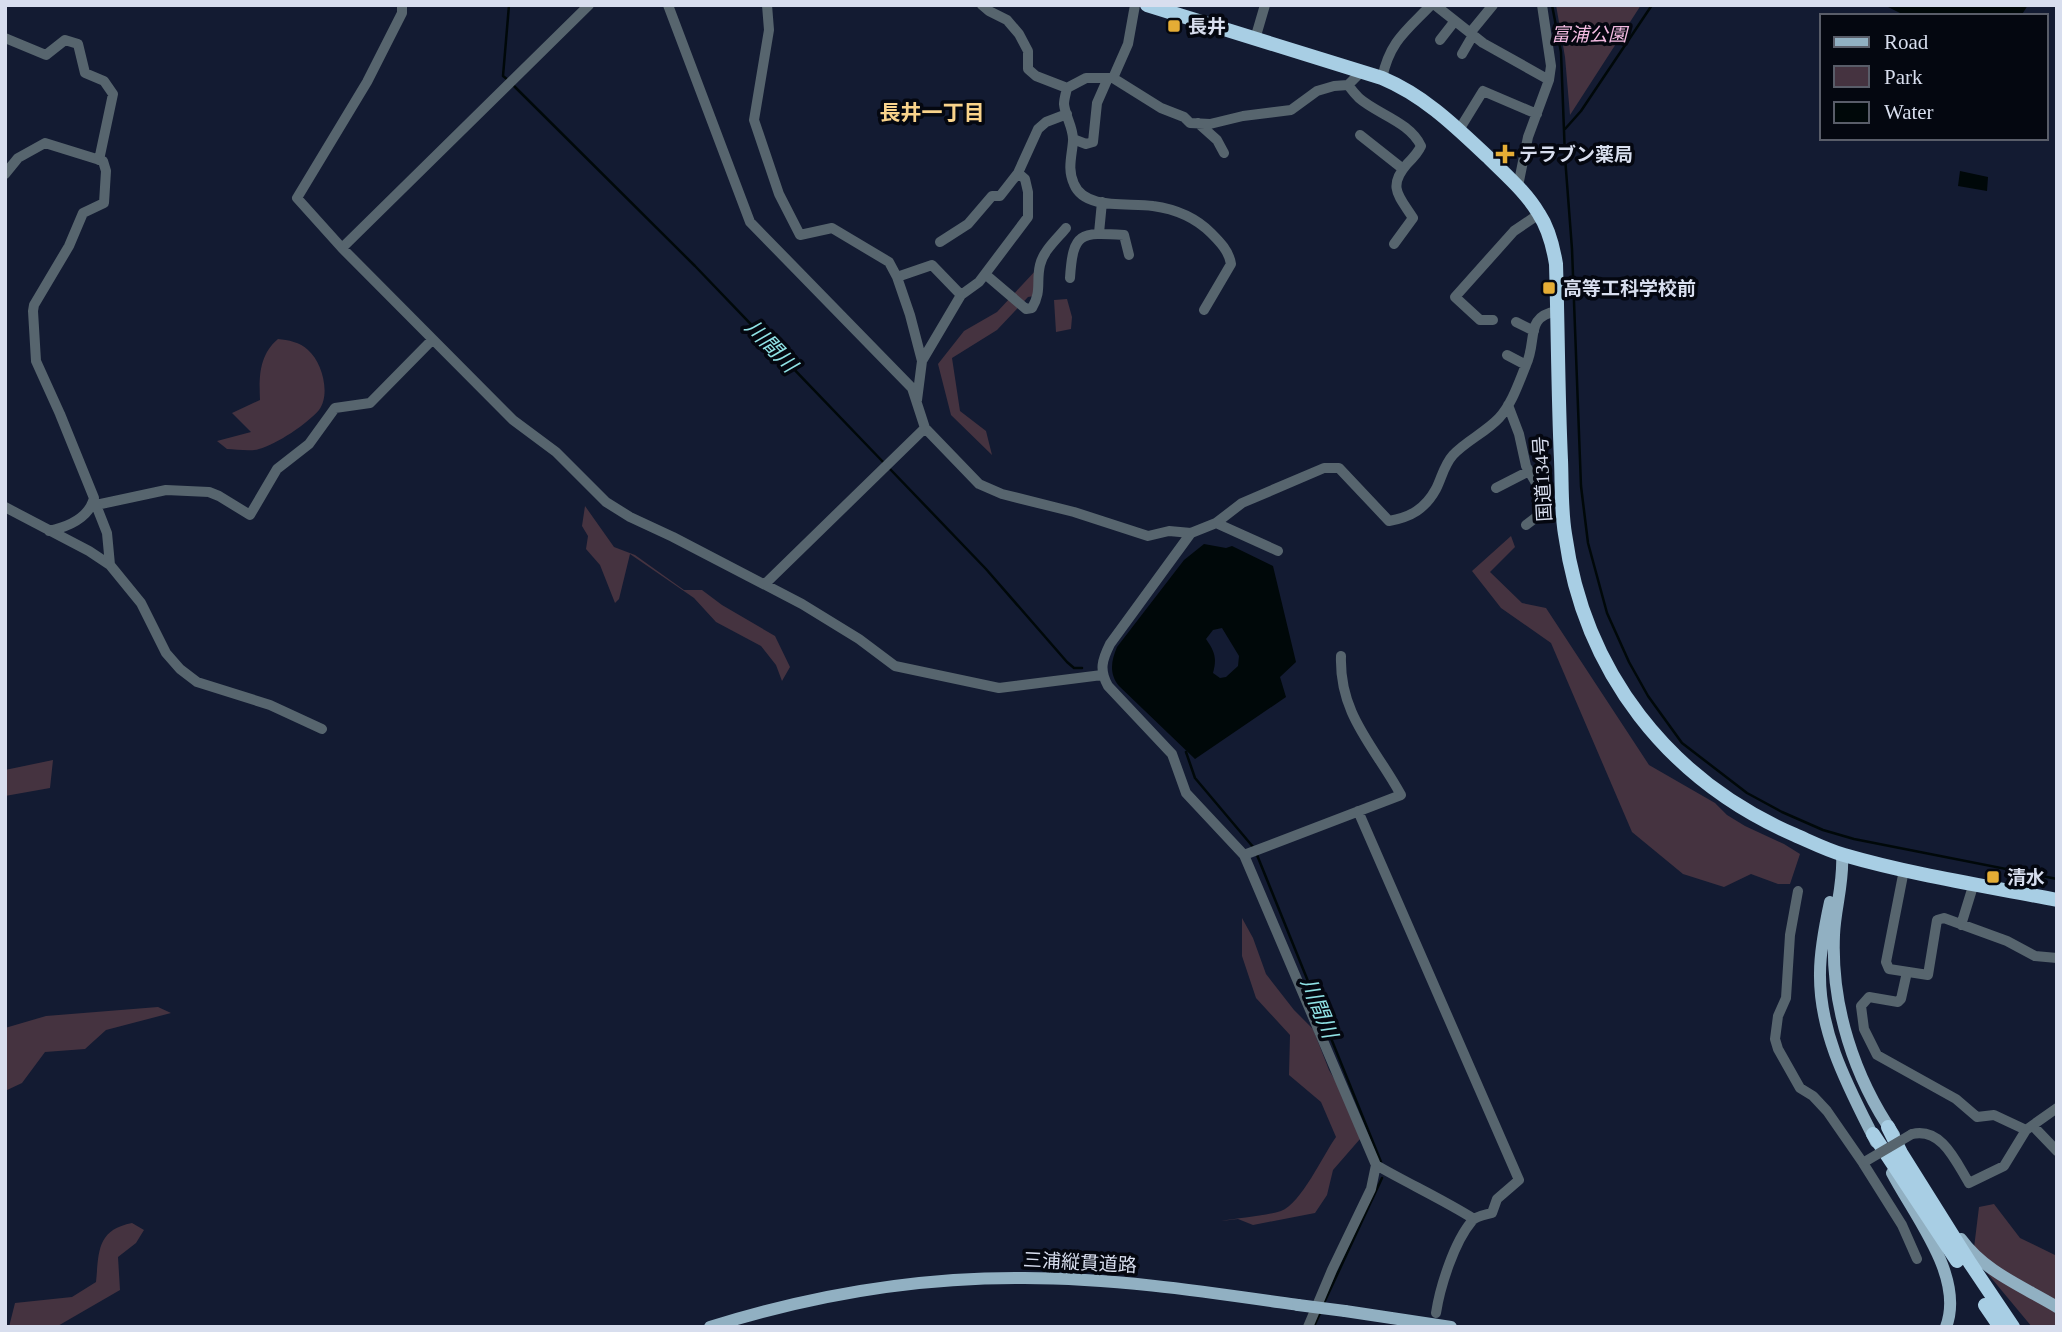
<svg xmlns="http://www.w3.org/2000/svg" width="2062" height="1332" viewBox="0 0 2062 1332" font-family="'Times New Roman','Noto Sans JP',serif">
<rect width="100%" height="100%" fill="#131b32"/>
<!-- green -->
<path fill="#453340" d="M1556 5H1641L1570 115 1565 57Z
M1037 269 1034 296 1028 297 997 330 952 358 960 411 986 431 992 455 951 415 938 364 964 331 997 312Z
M1067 299 1072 317 1071 329 1056 332 1054 300Z
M278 339C288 340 300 342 308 350 322 362 331 394 319 410 307 424 277 444 259 449 250 452 236 449 227 449L217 441 251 432 232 413 260 400C259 377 259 355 278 339Z
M585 506 614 547 635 555 684 590H702L722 605 775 636 790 667 782 681 776 665 761 646 716 622 694 598 630 554 619 599 615 603 600 565 586 549 588 536 582 526Z
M1511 536 1515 547 1490 572 1522 603 1546 608 1649 765 1715 803 1727 815 1745 826 1784 844 1800 854 1790 884H1778L1751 874 1724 887 1683 874 1632 832 1551 643 1501 608 1472 571Z
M53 760 50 788 5 796V770Z
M1242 918 1253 938 1266 974 1294 1010 1313 1029 1329 1070 1353 1111 1360 1139 1333 1170 1327 1195 1315 1213 1253 1225 1238 1219 1221 1221C1238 1218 1265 1216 1281 1211 1301 1204 1323 1155 1336 1137L1321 1102 1289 1075 1290 1035 1256 998 1242 956Z
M158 1007 171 1013 106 1030 85 1049 45 1052 22 1083 5 1091V1028L46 1016Z
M1994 1204 2020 1238 2057 1256V1327H2032L1973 1256 1979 1207Z
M132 1223 144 1230 136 1243 118 1257 120 1290 56 1327H9L15 1303 72 1297 96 1282C99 1253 96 1230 132 1223Z"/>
<!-- water -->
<path fill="#000809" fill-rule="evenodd" d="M1884 5H2028L2021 16H1906Z
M1960 171 1988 177 1987 191 1958 186Z
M1204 544 1226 548 1232 546 1273 566 1296 662 1280 677 1286 697 1195 759 1119 686C1109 674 1111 661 1117 647L1184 560ZM1222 628 1239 656 1238 666 1226 677 1220 678 1213 673C1217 658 1215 652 1206 639L1213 630Z"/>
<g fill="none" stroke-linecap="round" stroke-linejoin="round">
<!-- stream -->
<path stroke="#000809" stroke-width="2.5" d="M1552 5 1561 52 1565 157 1572 249 1581 486 1588 543 1607 613 1629 662 1648 696 1682 743 1747 793 1782 812 1823 830 1854 839 2057 879
M508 80 503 76 509 5
M513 85 695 266 885 464
M1565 129 1581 111 1652 5
M890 469 986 569 1067 662 1074 668H1082
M1186 752 1195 778 1254 848
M1257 855 1381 1162
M1323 1305 1382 1178
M1315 1324 1321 1311"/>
<!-- minor -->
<path stroke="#57656e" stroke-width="10" d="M402 5V13L367 82 297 198 342 248 513 420 556 452 606 502 630 517 673 537 802 604 859 639 895 666 999 688 1102 675
M668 5 750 222 912 388 925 428 979 484 1002 494 1074 512 1148 536 1169 531 1191 533 1216 523 1278 551
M767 5 769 30 754 120 779 194 800 235 832 228 889 262 897 277 910 315 922 361 917 400
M982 5 989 11 1007 20 1019 34 1028 51V69L1036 76 1067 88
M1135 5 1128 44 1113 78H1086L1067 88C1066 93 1064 99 1064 104 1065 116 1074 129 1073 141 1072 156 1067 169 1074 184 1085 211 1130 202 1153 206 1175 209 1196 218 1211 233 1220 242 1229 251 1231 264L1204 310
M1435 5 1483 43 1549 80
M1470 33 1493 5
M5 38 46 55 65 40 78 44 85 73 104 81 113 94 99 160
M1255 39 1265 5
M1440 40 1454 22
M1462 54 1473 35
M1113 78 1161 108 1184 117 1190 123 1210 124 1243 116 1291 110 1317 91 1334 86 1348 85 1357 76 1359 71
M1382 78C1390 41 1406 31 1431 5
M1348 85C1351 89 1355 94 1359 98 1377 114 1410 122 1421 146 1418 153 1413 158 1407 164 1387 187 1399 196 1413 218L1394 244
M1198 123 1217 140 1224 153
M1459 130 1483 91 1537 114
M1360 135 1403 169
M1073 139 1086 144 1093 142 1097 103 1108 78
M5 174 18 158 45 143 103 161 106 171 104 203 83 213 69 246 34 305 33 311 36 361 60 414 94 498C89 518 67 527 49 531
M1518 186 1528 137 1549 80 1551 66 1542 5
M1099 233 1102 202
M940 242 968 224 992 196H1000L1018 173 1038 129 1046 122 1067 114
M342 248 589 5
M985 274 1026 309 1032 308C1042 291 1036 282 1040 265 1043 251 1057 239 1066 228
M897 277 932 265 961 295
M1070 278C1073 232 1080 232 1124 235L1129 255
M1493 320H1480L1455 297 1514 231 1539 214
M1516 322 1534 331
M1507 355 1526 365
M922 361 961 295 979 282 1028 217V192L1025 179 1018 173
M1508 405 1519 434 1526 466 1536 483 1543 512 1526 525
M1496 488 1529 471
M93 502 96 505 166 490 209 492 219 496 250 515 277 469 309 444 335 408 370 403 432 340
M96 505 107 533 110 565
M5 507 89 551 110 565 141 603 166 653 180 669 197 682 270 705 322 729
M1216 523 1242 503 1324 468H1339L1389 521C1411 517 1425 509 1436 489 1442 477 1444 465 1453 455 1466 441 1486 432 1499 418 1512 404 1519 382 1526 365 1538 339 1524 317 1557 311
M1191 533 1110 644C1102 660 1099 670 1108 686L1172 754 1186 793 1244 855 1376 1165C1409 1184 1442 1199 1474 1219
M765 584 925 428
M1358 811 1519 1180 1497 1199 1492 1213C1485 1215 1476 1216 1472 1221 1454 1242 1440 1287 1436 1313
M1244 855 1401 795C1375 747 1339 715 1341 656
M1904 870 1886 962 1889 969 1928 975 1937 920 1944 918 2007 941 2035 956 2057 958
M1798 891 1790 935 1786 998 1778 1016 1775 1039 1778 1049 1800 1088 1813 1096 1827 1111 1863 1163 1902 1225 1917 1259
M1961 925 1974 883
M1907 972 1901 999 1898 1002 1869 997 1861 1006 1864 1029 1877 1055 1956 1099 1977 1117 1994 1115 2026 1130
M2033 1126 2057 1151
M1912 1134C1942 1127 1956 1162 1969 1183L2004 1166 2026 1130 2057 1108
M1308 1327 1332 1270 1371 1189 1376 1165"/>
<!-- major -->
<path stroke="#91b0c2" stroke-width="12" d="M1842 855C1844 882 1835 908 1834 935 1831 1006 1854 1077 1894 1135
M1830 902C1825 925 1820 949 1820 973 1819 1034 1849 1088 1876 1142
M1892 1173C1915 1217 1965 1277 1946 1327
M1961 1239C1985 1272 2022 1286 2057 1307
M1345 1311 1451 1327
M710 1327C812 1295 916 1277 1024 1278 1116 1278 1207 1292 1298 1305"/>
<!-- highway -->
<path stroke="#a8cee4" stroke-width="14" d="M1147 5 1382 78C1425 96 1456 127 1489 158 1507 176 1526 192 1539 214 1549 229 1553 246 1556 264 1558 330 1558 395 1561 460 1562 485 1561 510 1565 534 1584 672 1668 780 1795 835 1811 842 1827 850 1844 855 1913 875 1986 886 2057 900
M1888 1127 1901 1153 1970 1263 2013 1327
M1873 1134 1957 1261
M1985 1305 2000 1327"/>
<!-- minor-bridge -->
<path stroke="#57656e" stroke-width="10" d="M1866 1161 1912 1134"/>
<!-- major-bridge -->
<path stroke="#91b0c2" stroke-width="12" d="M1298 1305 1345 1311"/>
</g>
<!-- markers -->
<g fill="#e5ad35" stroke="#040710" stroke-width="2.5">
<rect x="1167" y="19" width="14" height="14" rx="3.5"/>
<path d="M1501.5 143.5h7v7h7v7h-7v7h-7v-7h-7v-7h7z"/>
<rect x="1542" y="281" width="14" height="14" rx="3.5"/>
<rect x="1986" y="870" width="14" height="14" rx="3.5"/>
</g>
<g text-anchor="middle" stroke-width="7" stroke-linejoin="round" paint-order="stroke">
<!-- poi labels -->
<g font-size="19" font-weight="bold" fill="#d8deee" stroke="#040710" text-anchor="start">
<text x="1188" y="33">長井</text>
<text x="1519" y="161">テラブン薬局</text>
<text x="1563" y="295">高等工科学校前</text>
<text x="2007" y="884">清水</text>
</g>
<!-- park labels -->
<g font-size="19" font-style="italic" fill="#f2bae0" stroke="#040710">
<text x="1589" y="41">富浦公園</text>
</g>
<!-- street labels -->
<g font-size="19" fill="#d8deee" stroke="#040710">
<text transform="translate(1542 479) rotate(-93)" y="7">国道134号</text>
<text transform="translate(1080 1262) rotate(3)" y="7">三浦縦貫道路</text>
</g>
<!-- neighbourhood labels -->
<g font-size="21" font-weight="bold" fill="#f9d38b" stroke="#040710">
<text x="932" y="120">長井一丁目</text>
</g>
<!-- water labels -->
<g font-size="21" font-style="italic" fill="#90e3e6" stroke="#040710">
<text transform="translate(771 346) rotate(46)" y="7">川間川</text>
<text transform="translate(1319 1008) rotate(68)" y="7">川間川</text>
</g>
</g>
<!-- border -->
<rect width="2062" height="1332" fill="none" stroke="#d8deee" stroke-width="14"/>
<!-- legend -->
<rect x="1820" y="14" width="228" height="126" fill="#040710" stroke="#595d69" stroke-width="2"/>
<rect x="1834" y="37" width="35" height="10" fill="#91b0c2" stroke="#595d69" stroke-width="2"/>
<text x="1884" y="49" font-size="21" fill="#d8deee">Road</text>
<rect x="1834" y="66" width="35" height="21" fill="#453340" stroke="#595d69" stroke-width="2"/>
<text x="1884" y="84" font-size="21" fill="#d8deee">Park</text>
<rect x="1834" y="102" width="35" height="21" fill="#000809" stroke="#595d69" stroke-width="2"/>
<text x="1884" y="119" font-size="21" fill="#d8deee">Water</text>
</svg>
